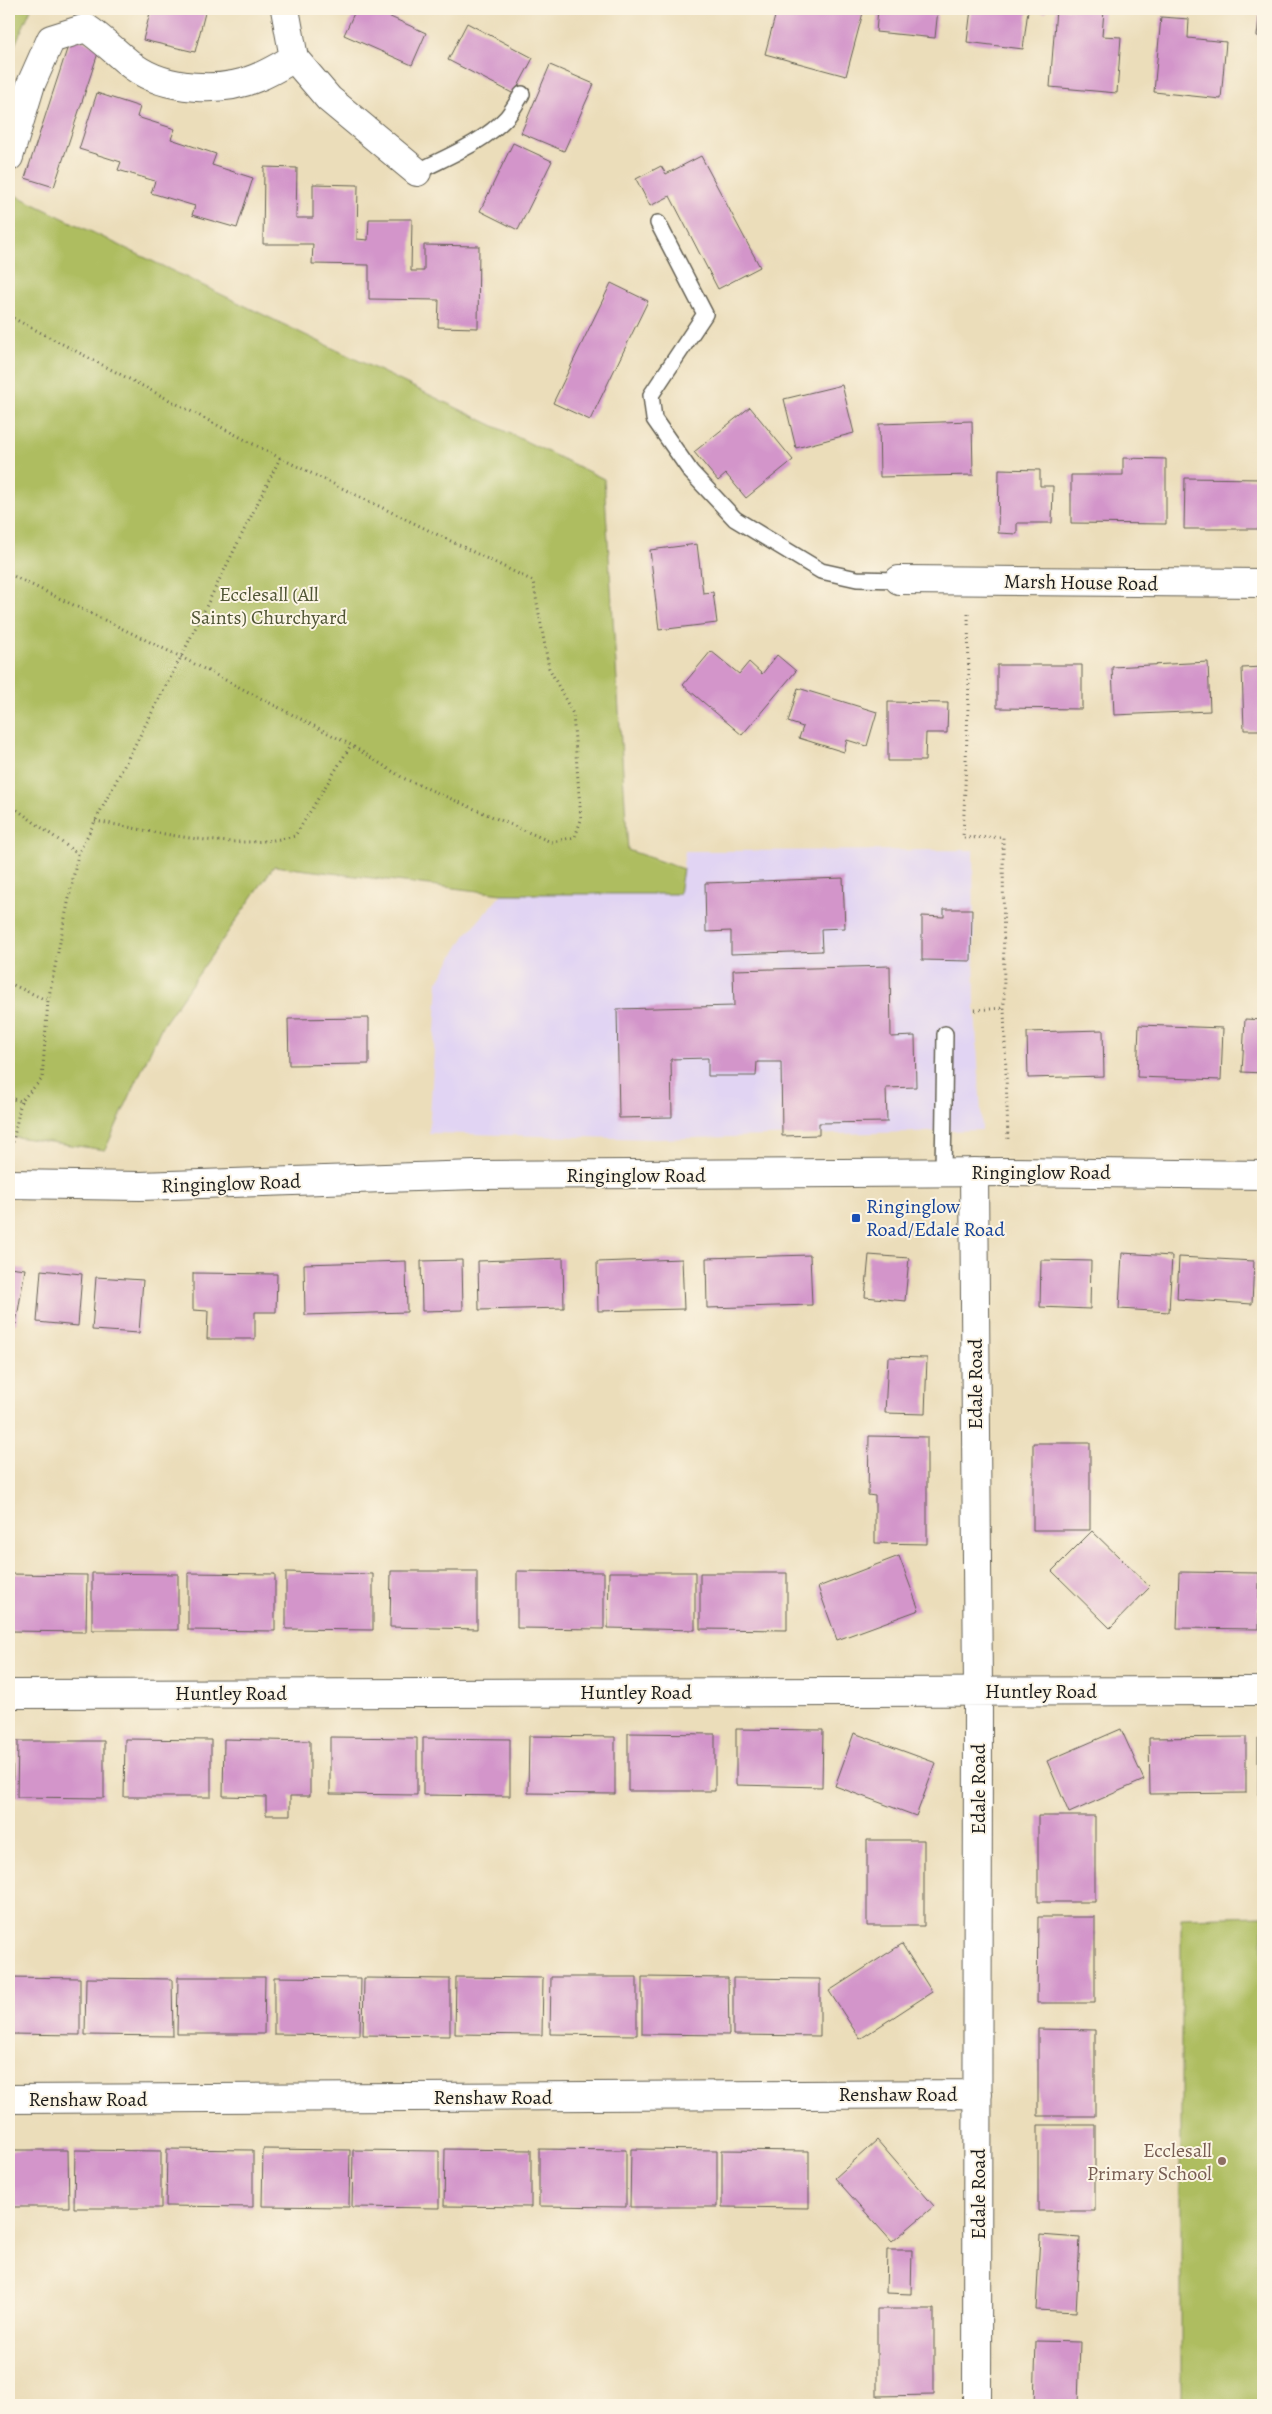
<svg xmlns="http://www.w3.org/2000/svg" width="1272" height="2414" viewBox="0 0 1272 2414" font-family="Alegreya,serif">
<rect width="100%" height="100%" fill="#fcf5e5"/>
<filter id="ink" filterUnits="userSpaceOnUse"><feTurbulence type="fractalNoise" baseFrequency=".02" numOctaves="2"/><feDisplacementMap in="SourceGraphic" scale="10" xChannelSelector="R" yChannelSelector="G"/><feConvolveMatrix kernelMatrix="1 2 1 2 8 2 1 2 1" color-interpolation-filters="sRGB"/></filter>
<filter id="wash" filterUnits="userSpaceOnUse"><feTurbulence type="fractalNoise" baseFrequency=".0096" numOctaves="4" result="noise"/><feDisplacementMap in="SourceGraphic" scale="20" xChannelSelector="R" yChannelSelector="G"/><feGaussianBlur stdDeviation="1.12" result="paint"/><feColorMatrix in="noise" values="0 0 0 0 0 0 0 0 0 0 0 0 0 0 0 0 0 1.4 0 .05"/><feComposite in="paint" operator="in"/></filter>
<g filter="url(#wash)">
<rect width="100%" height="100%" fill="#ebddba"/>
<!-- built -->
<path fill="#e1d4f3" d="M973 850 975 1010 982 1130 656 1139 429 1133 438 981 465 936 502 894H679L685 851Z"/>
<!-- green -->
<path fill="#aebd60" stroke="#656c3e" d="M9 9H31L9 58Z
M9 192 604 479 628 850 683 869 679 894H502L274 866 161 1028 105 1150 9 1136Z
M1263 1916V2405H1181V1918Z"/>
<g id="blocks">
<!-- building -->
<path fill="#d395ca" d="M151 9H206L195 52 143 40Z
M356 9H388L386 15 426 33 412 65 344 35Z
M777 9H864L846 76 765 54Z
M878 9H938L935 38 876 32Z
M971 9H1046V13L1028 10 1023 49 967 42Z
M1056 9 1104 10 1102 36 1121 37 1117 93 1050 87Z
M1260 9H1263V37L1257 36Z
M1161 17 1189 19 1188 38 1226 42 1221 99 1154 92Z
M467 23 533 58 514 94 448 60Z
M71 37 100 47 54 187 25 178Z
M550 65 594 84 564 151 521 133Z
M97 93 140 107 137 117 175 129 171 139 216 154 212 165 253 178 237 228 192 215 195 206 151 193 155 181 118 170 121 162 79 149Z
M513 143 552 161 518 230 480 211Z
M701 156 760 267 718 289 670 196 650 206 636 179 661 166 666 174Z
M264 167 297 168 296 218H313V184L358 185 357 239 368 240 369 219H412L411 271H424V245L479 246 478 328 438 327 439 300 369 299V265L312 264 313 244H263Z
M611 283 648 301 590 420 553 403Z
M842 385 854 433 796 448 784 399Z
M750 407 793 460 746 498 726 474 718 481 694 452Z
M972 421 973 475 880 477 879 424Z
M1123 458 1166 459V524L1071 523V475H1123Z
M999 469 1040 470V486H1053L1052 523H1017V534L998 533Z
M1185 478 1263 479V529H1184Z
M697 544 703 593 713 592 717 623 659 630 650 550Z
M711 651 739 674 749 662 762 674 777 655 796 671 742 735 683 685Z
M1208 662 1210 711 1114 715 1112 667Z
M997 665H1082V709L997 708Z
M1263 667V730H1244L1242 668Z
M798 688 877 712 867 746 847 740 844 752 799 738 803 727 788 722Z
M888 702 948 703 947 733H926L925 761H888Z
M843 878 845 928 821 929 822 951 731 954V931L706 932 705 883Z
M944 909H972L971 961 922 960V916L944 917Z
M890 966 891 1037 915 1036 916 1087 886 1088 887 1122 819 1123V1135L782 1136 781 1062H757L756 1076H708V1058L671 1059 672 1117 619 1118 617 1009 734 1006 733 970Z
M369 1018V1064L289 1065 288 1019Z
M1245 1019 1263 1020V1073L1242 1072Z
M1139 1025 1223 1028 1221 1080 1137 1077Z
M1103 1030 1104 1076 1028 1078 1027 1032Z
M1122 1253 1172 1256 1169 1312 1119 1309Z
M810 1255 812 1305 707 1308 706 1258Z
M869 1255 909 1258 905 1301 865 1297Z
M1179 1257 1254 1261 1252 1304 1177 1299Z
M563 1258 564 1308 479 1310 478 1261Z
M682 1259 684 1309 598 1311 597 1262Z
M462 1260 463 1310 422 1311 421 1261Z
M1041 1260 1091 1261 1090 1309 1040 1307Z
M406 1261 407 1312 305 1315 304 1264Z
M9 1267 25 1269 16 1324 9 1323Z
M41 1270 82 1274 78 1326 37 1322Z
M193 1273 277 1274 276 1312H255V1339H207L208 1311 193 1310Z
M96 1277 143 1280 139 1333 92 1330Z
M888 1357 927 1358 925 1414 885 1413Z
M869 1436 927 1437V1544L875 1543V1496L868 1495Z
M1033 1443H1090V1530H1033Z
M1092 1531 1150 1587 1110 1628 1052 1571Z
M899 1556 919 1610 837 1640 818 1587Z
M391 1571H477V1629L390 1627Z
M517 1571 604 1572V1629L517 1628Z
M286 1572 373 1574V1630L286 1629Z
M609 1572H695V1630L608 1628Z
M1179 1572 1259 1573V1629L1177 1628Z
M92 1573 178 1574V1630H92Z
M188 1573 275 1574V1631L188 1630Z
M700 1573H787V1630L700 1629Z
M9 1574 87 1575 86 1632 9 1631Z
M736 1729 823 1730 822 1787 736 1785Z
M1121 1729 1144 1780 1069 1813 1047 1761Z
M628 1733 715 1734V1791H628Z
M854 1733 936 1763 916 1816 835 1786Z
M529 1736 615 1737V1794L528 1793Z
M330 1737 417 1738V1795L330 1794Z
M1246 1737V1793L1150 1794 1149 1738Z
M423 1738 510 1739V1796L423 1795Z
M1258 1738H1263V1794H1258Z
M125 1739 211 1740V1797H124Z
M224 1739 310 1741V1796H290V1815H266V1797L223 1796Z
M9 1741H12L13 1798H9Z
M18 1741H104V1798L17 1797Z
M1038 1816H1095V1902H1038Z
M867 1840H924V1926H867Z
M1038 1917H1095V2003H1037Z
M902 1944 932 1992 860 2039 829 1991Z
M9 1977 80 1978V2035L9 2034Z
M178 1977H265L264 2034H177Z
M274 1977 361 1978 360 2035 274 2034Z
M456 1977 543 1978 542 2035 455 2034Z
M551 1977H637V2035L550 2034Z
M642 1977 728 1978 729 2035 642 2034Z
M86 1978 172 1979 173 2036 85 2035Z
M364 1978 450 1979V2036L363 2035Z
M733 1978 820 1979V2036L733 2035Z
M1038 2029 1095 2030V2116H1038Z
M1038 2125H1095V2211H1038Z
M877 2140 934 2206 892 2242 835 2178Z
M167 2149 253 2150V2207L166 2206Z
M263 2149 350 2150 349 2207 262 2206Z
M445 2149 531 2150V2207L444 2206Z
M539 2149 626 2150V2207L539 2206Z
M631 2149 717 2150V2207H630Z
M9 2150H68L69 2207H9Z
M75 2150 161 2151V2208H74Z
M353 2150 439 2151V2208L352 2207Z
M722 2150 809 2151V2208L722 2207Z
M1040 2235 1080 2238 1076 2312 1036 2310Z
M887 2250H912L911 2294 886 2293Z
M877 2309H934V2395L877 2396Z
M1036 2341 1080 2342 1078 2405H1034Z"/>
</g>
</g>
<g filter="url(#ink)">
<use href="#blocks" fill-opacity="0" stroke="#646053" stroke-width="1"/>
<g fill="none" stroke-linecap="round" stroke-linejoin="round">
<defs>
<path id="lane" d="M417 172C448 156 483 143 507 117 512 111 517 102 522 94
M658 223 705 314 651 395 654 419 691 472 735 519 821 571 857 579 899 580
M943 1172 945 1034"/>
<path id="street" d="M285 9 294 58 329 99 417 172
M9 157 31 84 51 39 86 28C104 40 118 55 134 67 166 90 221 93 256 78 269 73 282 65 294 58
M899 580 1263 583
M974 1172 978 1691 977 2405
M9 1694 1263 1691
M9 2099 978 2094"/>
<path id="secondary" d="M9 1184 140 1186 476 1175 1009 1172 1263 1175"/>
</defs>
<!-- lane casing -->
<use href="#lane" stroke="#646053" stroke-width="18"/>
<!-- street casing -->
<use href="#street" stroke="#646053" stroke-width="30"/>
<!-- secondary casing -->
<use href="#secondary" stroke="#646053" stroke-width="30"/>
<!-- path -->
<path stroke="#646053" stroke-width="3" stroke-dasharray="1 4" stroke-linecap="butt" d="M9 316 280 458 533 581 549 668 573 714 581 820 575 837 551 842 403 778 351 745 181 657 9 574
M968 614 969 682 963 838 1003 837 1004 1008 1008 1140
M9 804 78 854
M95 821C160 832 229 852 295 836L351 745
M9 983 48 1001
M975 1010 1004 1008
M9 1098 21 1101 42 1079 48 1001 78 854 181 657 280 458
M11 1152 21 1101"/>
<!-- lane -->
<use href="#lane" stroke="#fff" stroke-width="15"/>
<!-- street -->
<use href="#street" stroke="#fff" stroke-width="28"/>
<!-- secondary -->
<use href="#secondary" stroke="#fff" stroke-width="28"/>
</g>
</g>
<!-- markers -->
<rect fill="#1a4fb4" stroke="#fcf5e5" stroke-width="2" x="851" y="1213" width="10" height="10" rx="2.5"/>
<circle fill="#8d6e63" stroke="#fcf5e5" stroke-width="2" cx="1222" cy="2161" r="5"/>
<g text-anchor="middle" stroke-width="4" stroke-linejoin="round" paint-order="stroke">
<!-- street labels -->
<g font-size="20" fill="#1c1c1c" stroke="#fcf5e5">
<text transform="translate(1081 582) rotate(1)" y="7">Marsh House Road</text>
<text x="1041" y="1179">Ringinglow Road</text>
<text x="636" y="1182">Ringinglow Road</text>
<text transform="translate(231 1183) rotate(-2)" y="7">Ringinglow Road</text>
<text transform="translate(975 1384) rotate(-90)" y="7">Edale Road</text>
<text x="1041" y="1698">Huntley Road</text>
<text x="636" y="1699">Huntley Road</text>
<text x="231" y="1700">Huntley Road</text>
<text transform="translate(978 1789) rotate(-90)" y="7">Edale Road</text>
<text x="898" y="2101">Renshaw Road</text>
<text x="493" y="2104">Renshaw Road</text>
<text x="88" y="2106">Renshaw Road</text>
<text transform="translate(978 2194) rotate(-90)" y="7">Edale Road</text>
</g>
<!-- park labels -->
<g font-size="20" fill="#4f5434" stroke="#fcf5e5">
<text x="269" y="601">Ecclesall (All<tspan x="269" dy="23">Saints) Churchyard</tspan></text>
</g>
<!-- transit labels -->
<g font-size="20" fill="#164399" stroke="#fcf5e5" text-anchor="start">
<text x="866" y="1213">Ringinglow<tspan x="866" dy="23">Road/Edale Road</tspan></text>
</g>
<!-- education labels -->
<g font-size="20" fill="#785e54" stroke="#fcf5e5" text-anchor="end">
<text x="1212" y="2157">Ecclesall<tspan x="1212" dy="23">Primary School</tspan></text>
</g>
</g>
<!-- margin -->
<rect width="1272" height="2414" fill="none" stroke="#fcf5e5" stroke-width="30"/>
</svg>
